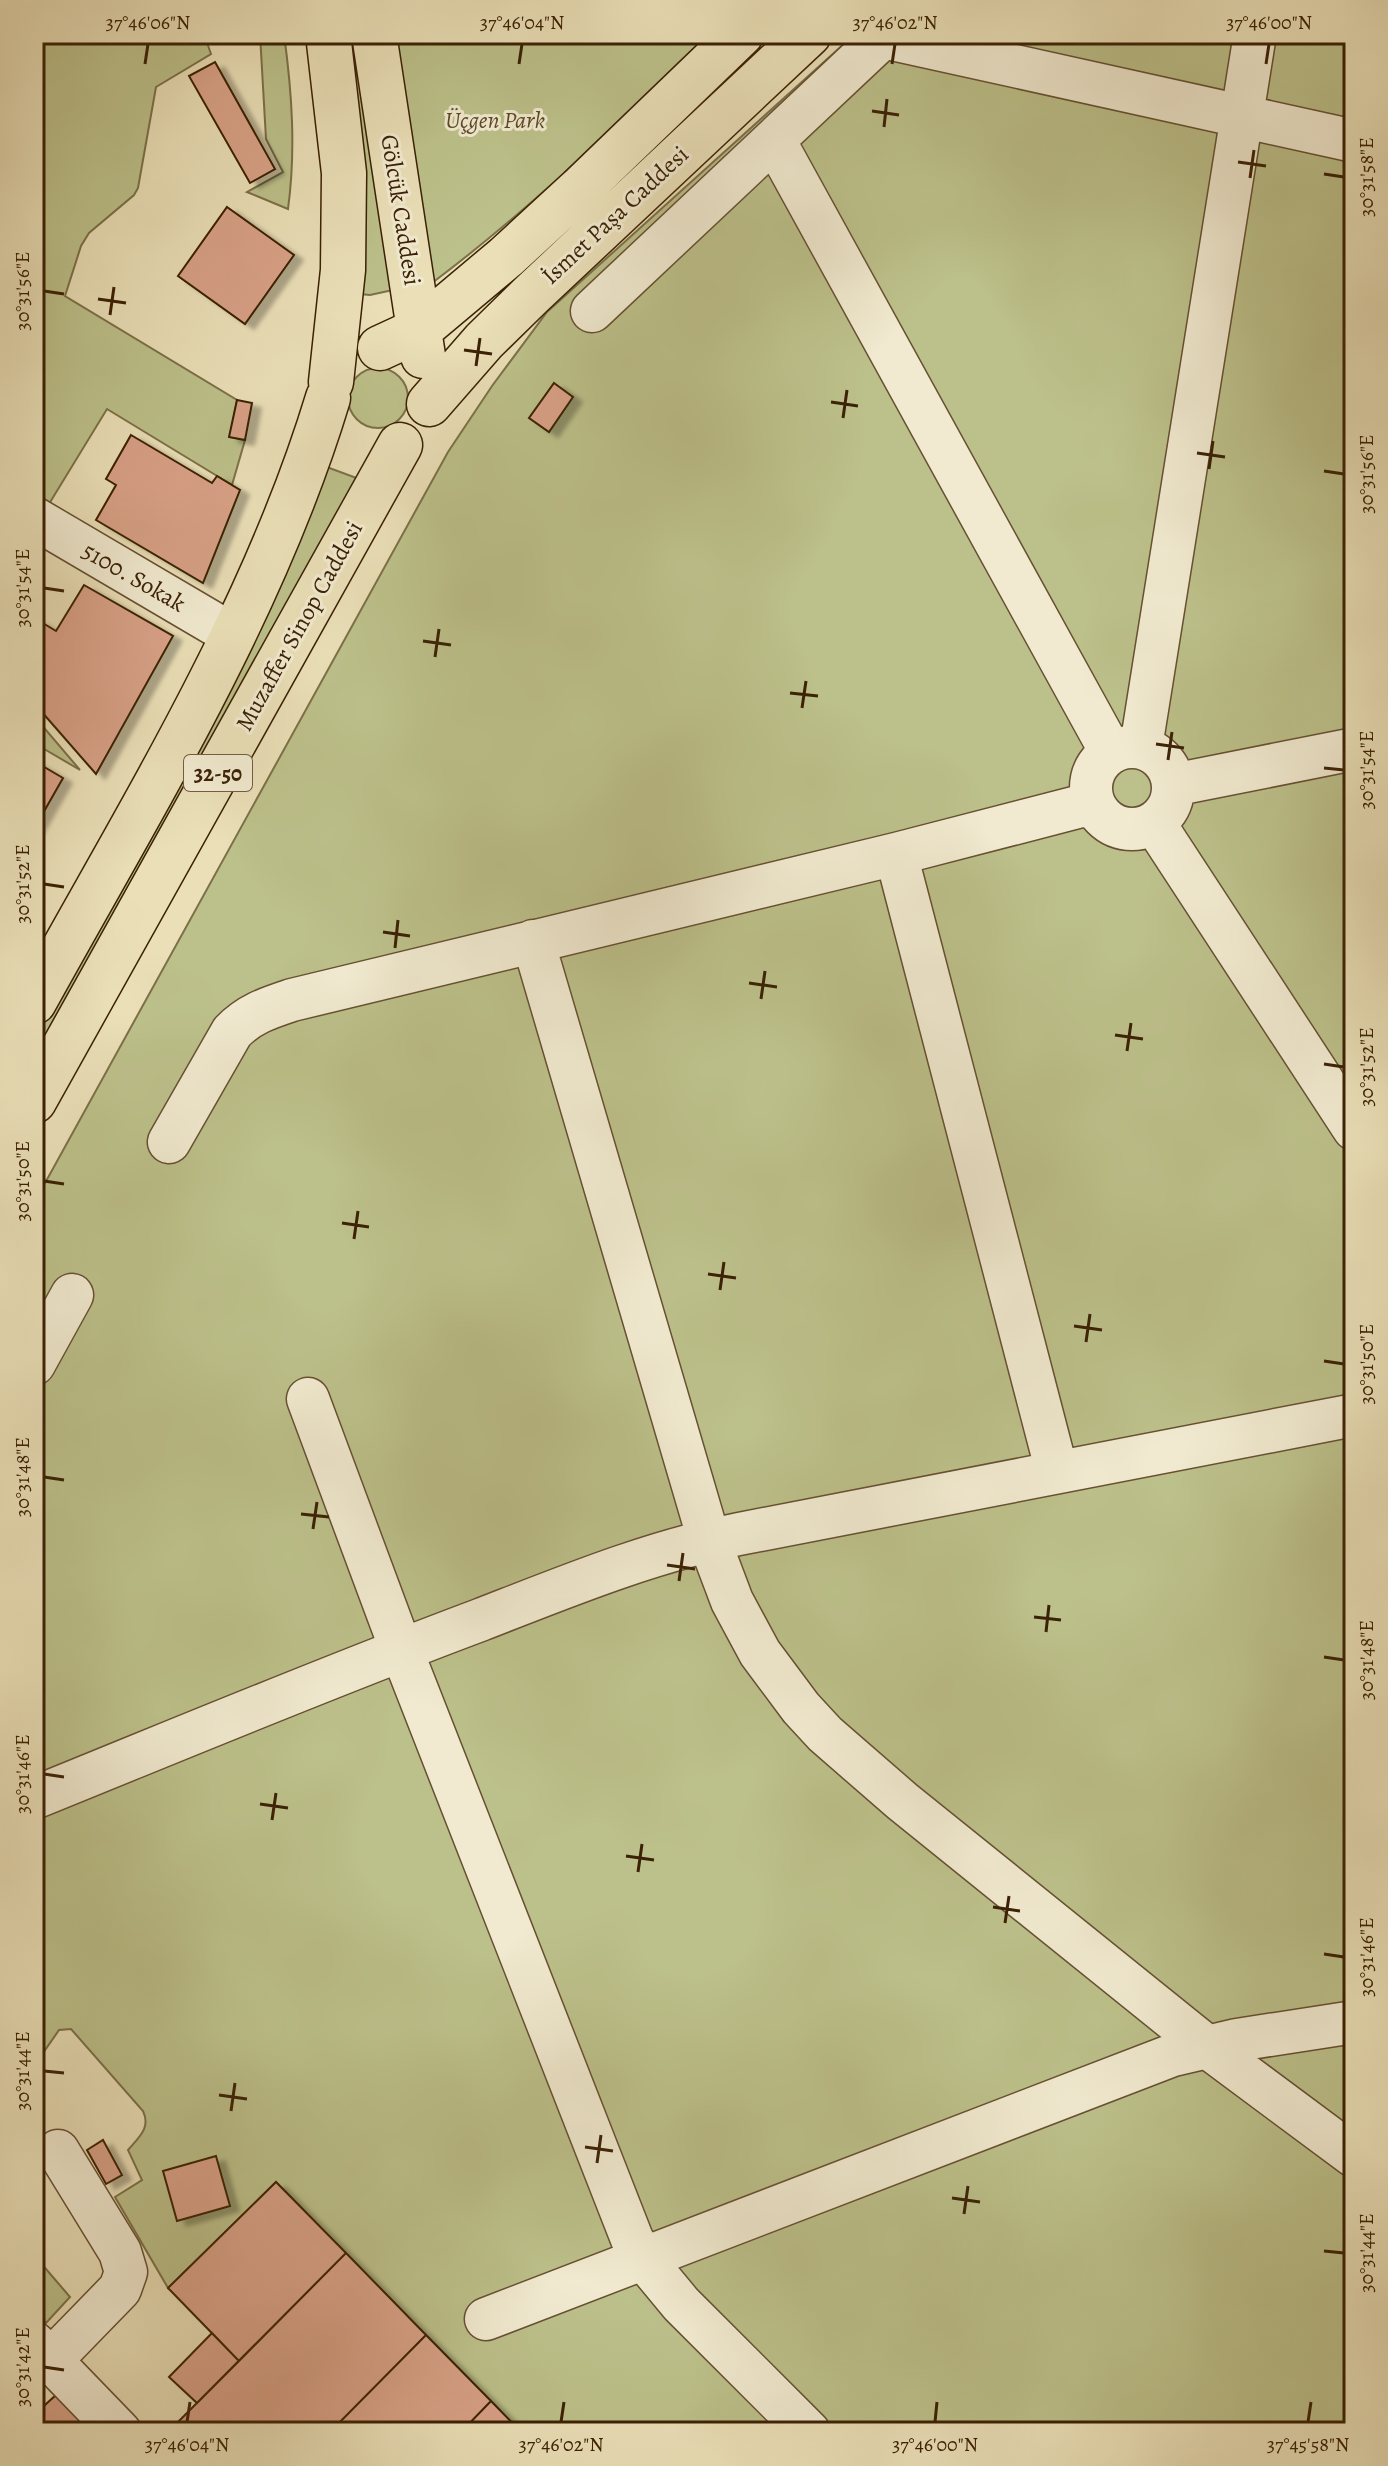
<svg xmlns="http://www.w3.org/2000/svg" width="1388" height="2466" viewBox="0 0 1388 2466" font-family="Alegreya,serif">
<defs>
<filter id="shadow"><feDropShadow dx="9" dy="5" stdDeviation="2" flood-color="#0004"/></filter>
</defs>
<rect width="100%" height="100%" fill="#eadfb7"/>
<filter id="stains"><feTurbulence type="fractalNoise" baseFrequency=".0025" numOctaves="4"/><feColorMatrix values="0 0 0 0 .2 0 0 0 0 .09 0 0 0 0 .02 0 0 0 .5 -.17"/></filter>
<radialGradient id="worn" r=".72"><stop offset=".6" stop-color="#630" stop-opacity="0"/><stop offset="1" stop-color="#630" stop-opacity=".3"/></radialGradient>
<!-- green -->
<path fill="#bcc08a" stroke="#7c7048" stroke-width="2" d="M34 34H204L211 54 156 87 138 188 134 195 89 233 81 246 65 296 237 400 230 437 245 440 232 485 107 409 49 504 34 495Z
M260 34H284C292 93 296 150 288 209L247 192 283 172 266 139Z
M342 34H360L393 290 370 295 360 294Z
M395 34H711C621 121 532 208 432 283Z
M855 34H1354V2432H521L276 2182 168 2288 115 2197 142 2180 128 2150C139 2137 151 2128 143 2111L71 2029 59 2030 34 2066V1203L448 452 492 386 547 312Z
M348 398a30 30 0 1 1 60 0a30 30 0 1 1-60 0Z
M324 466 362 480 34 1069V1028L184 763Z
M34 716 80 770 34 743Z
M34 2255 70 2297 46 2323 34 2311Z"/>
<!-- building -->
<path fill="#d8a187" stroke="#3b2105" stroke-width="2" filter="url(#shadow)" d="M215 62 275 169 250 183 189 76Z
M227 207 294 255 245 324 178 276Z
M554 383 573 397 549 432 529 418Z
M237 400 252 403 245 440 229 437Z
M131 435 212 483 217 476 240 490 203 583 96 520 116 485 106 479Z
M84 585 173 636 96 774 34 703V622L36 619 56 631Z
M34 761 63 778 34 829Z
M103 2140 122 2175 106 2184 87 2150Z
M216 2156 230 2206 177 2221 163 2171Z
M276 2182 346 2253 239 2361 168 2288Z
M346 2253 426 2335 330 2432H291L285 2426 279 2432H184L176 2424Z
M212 2333 239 2361 197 2403 169 2377Z
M426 2335 491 2401 461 2432H330Z
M56 2395 91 2432H34V2415Z
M491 2401 521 2432H461Z"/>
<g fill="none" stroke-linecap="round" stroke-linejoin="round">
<defs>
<path id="minor" d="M774 140 1111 752
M592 311 883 37 1354 141
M34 518 233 635
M1091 788a41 41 0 1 1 82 0a41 41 0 1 1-82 0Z
M1141 747 1255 34
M1173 785 1354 749
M1154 823 1354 1129
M896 854 1057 1472
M533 941 709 1540 732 1601 760 1653 801 1708 825 1734 902 1801 1206 2046 1354 2156
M169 1142 232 1032C249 1014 268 1008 292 1000L896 854 1093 803
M34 1364 72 1295
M308 1399 401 1649 632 2239 643 2258 681 2304 809 2432
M34 1798C182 1738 330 1676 480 1620 565 1587 649 1552 739 1534L1354 1415
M486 2319 1173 2055 1237 2040 1354 2022
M34 2343 120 2432
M51 2360 120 2289 126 2272 120 2252 58 2151"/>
<path id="major" d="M328 34 344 173 343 270 331 382
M374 34 423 356
M380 348 419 330 506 257 580 189 741 34
M429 404 484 341 531 295 809 34
M34 1002C142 806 263 613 328 398
M34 1101 400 445"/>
</defs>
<!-- minor casing -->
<use href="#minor" stroke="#675032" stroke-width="45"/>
<!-- major casing -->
<use href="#major" stroke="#3b2105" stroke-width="47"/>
<!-- minor -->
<use href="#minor" stroke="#f1ead0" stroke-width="42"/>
<!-- major -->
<use href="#major" stroke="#eadfb7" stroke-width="44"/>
</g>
<!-- ticks -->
<path fill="none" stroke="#3b2105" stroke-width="3" d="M145 64 148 44M519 64 522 44M892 64 895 44M1266 64 1269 44M872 111 899 115M884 127 887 99M1238 162 1266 166M1324 174 1344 177M1250 178 1254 150M44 291 64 294M98 299 126 303M110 315 114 287M464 350 492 354M476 366 480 338M831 402 858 406M843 418 847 390M1197 453 1225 457M1209 469 1213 441M1324 471 1344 474M44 588 64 591M423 641 451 645M435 657 439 629M790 693 818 696M802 708 806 681M1156 744 1184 748M1168 760 1172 732M1324 768 1344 770M44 884 64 887M383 932 410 936M395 948 398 920M749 983 777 987M761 999 765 971M1115 1035 1143 1039M1127 1051 1131 1023M1324 1064 1344 1067M44 1181 64 1184M342 1223 369 1227M354 1239 358 1211M708 1274 736 1278M720 1290 724 1262M1074 1326 1102 1330M1086 1342 1090 1314M1324 1361 1344 1364M44 1477 64 1480M301 1514 329 1517M313 1529 317 1502M667 1565 695 1569M679 1581 683 1553M1034 1617 1061 1620M1046 1632 1049 1605M1324 1657 1344 1660M44 1774 64 1777M260 1804 288 1808M272 1820 276 1793M626 1856 654 1860M638 1872 642 1844M993 1907 1020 1911M1005 1923 1009 1896M1324 1954 1344 1957M44 2071 64 2073M219 2095 247 2099M231 2111 235 2083M585 2147 613 2151M597 2163 601 2135M952 2198 980 2202M964 2214 968 2186M1324 2251 1344 2253M44 2367 64 2370M187 2422 190 2402M561 2422 564 2402M935 2422 937 2402M1308 2422 1311 2402"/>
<g text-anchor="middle" stroke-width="6" stroke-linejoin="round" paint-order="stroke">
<!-- shield labels -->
<rect fill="#f1ead0" stroke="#725d42" stroke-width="2" x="184" y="755" width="68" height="36" rx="6"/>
<g font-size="22" font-weight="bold" fill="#3b2105">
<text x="218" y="781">32-50</text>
</g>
<!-- park labels -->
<g font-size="24" font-style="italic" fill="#5b4926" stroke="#f1ead0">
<text x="495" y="128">Üçgen Park</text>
</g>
<!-- street labels -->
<g font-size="24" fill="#3b2105" stroke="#f1ead0">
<text transform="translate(401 210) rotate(81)" y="8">Gölcük Caddesi</text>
<text transform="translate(615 215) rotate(-43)" y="8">İsmet Paşa Caddesi</text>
<text transform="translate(134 577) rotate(30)" y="8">5100. Sokak</text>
<text transform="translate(299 626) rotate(-61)" y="8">Muzaffer Sinop Caddesi</text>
</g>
</g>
<!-- margin -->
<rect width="1388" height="2466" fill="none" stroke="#eadfb7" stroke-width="88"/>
<rect x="44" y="44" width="1300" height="2378" fill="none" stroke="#3b2105" stroke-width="3"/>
<g font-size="20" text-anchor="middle" fill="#3b2105">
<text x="148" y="29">37°46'06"N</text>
<text x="522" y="29">37°46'04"N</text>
<text x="895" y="29">37°46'02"N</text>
<text x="1269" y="29">37°46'00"N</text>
<text transform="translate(1366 177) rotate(-90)" y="7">30°31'58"E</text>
<text transform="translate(22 291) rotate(-90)" y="7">30°31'56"E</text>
<text transform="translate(1366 474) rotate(-90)" y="7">30°31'56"E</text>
<text transform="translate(22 588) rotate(-90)" y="7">30°31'54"E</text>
<text transform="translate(1366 770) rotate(-90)" y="7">30°31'54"E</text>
<text transform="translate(22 884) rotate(-90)" y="7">30°31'52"E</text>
<text transform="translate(1366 1067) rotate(-90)" y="7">30°31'52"E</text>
<text transform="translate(22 1181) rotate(-90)" y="7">30°31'50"E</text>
<text transform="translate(1366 1364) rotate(-90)" y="7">30°31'50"E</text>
<text transform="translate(22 1477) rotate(-90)" y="7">30°31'48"E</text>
<text transform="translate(1366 1660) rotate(-90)" y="7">30°31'48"E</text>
<text transform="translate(22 1774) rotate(-90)" y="7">30°31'46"E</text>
<text transform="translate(1366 1957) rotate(-90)" y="7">30°31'46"E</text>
<text transform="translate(22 2071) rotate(-90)" y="7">30°31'44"E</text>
<text transform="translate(1366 2253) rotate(-90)" y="7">30°31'44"E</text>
<text transform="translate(22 2367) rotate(-90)" y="7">30°31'42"E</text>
<text x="187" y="2451">37°46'04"N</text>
<text x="561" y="2451">37°46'02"N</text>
<text x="935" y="2451">37°46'00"N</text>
<text x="1308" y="2451">37°45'58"N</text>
</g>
<rect width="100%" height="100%" filter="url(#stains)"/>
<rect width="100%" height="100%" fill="url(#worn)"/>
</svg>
